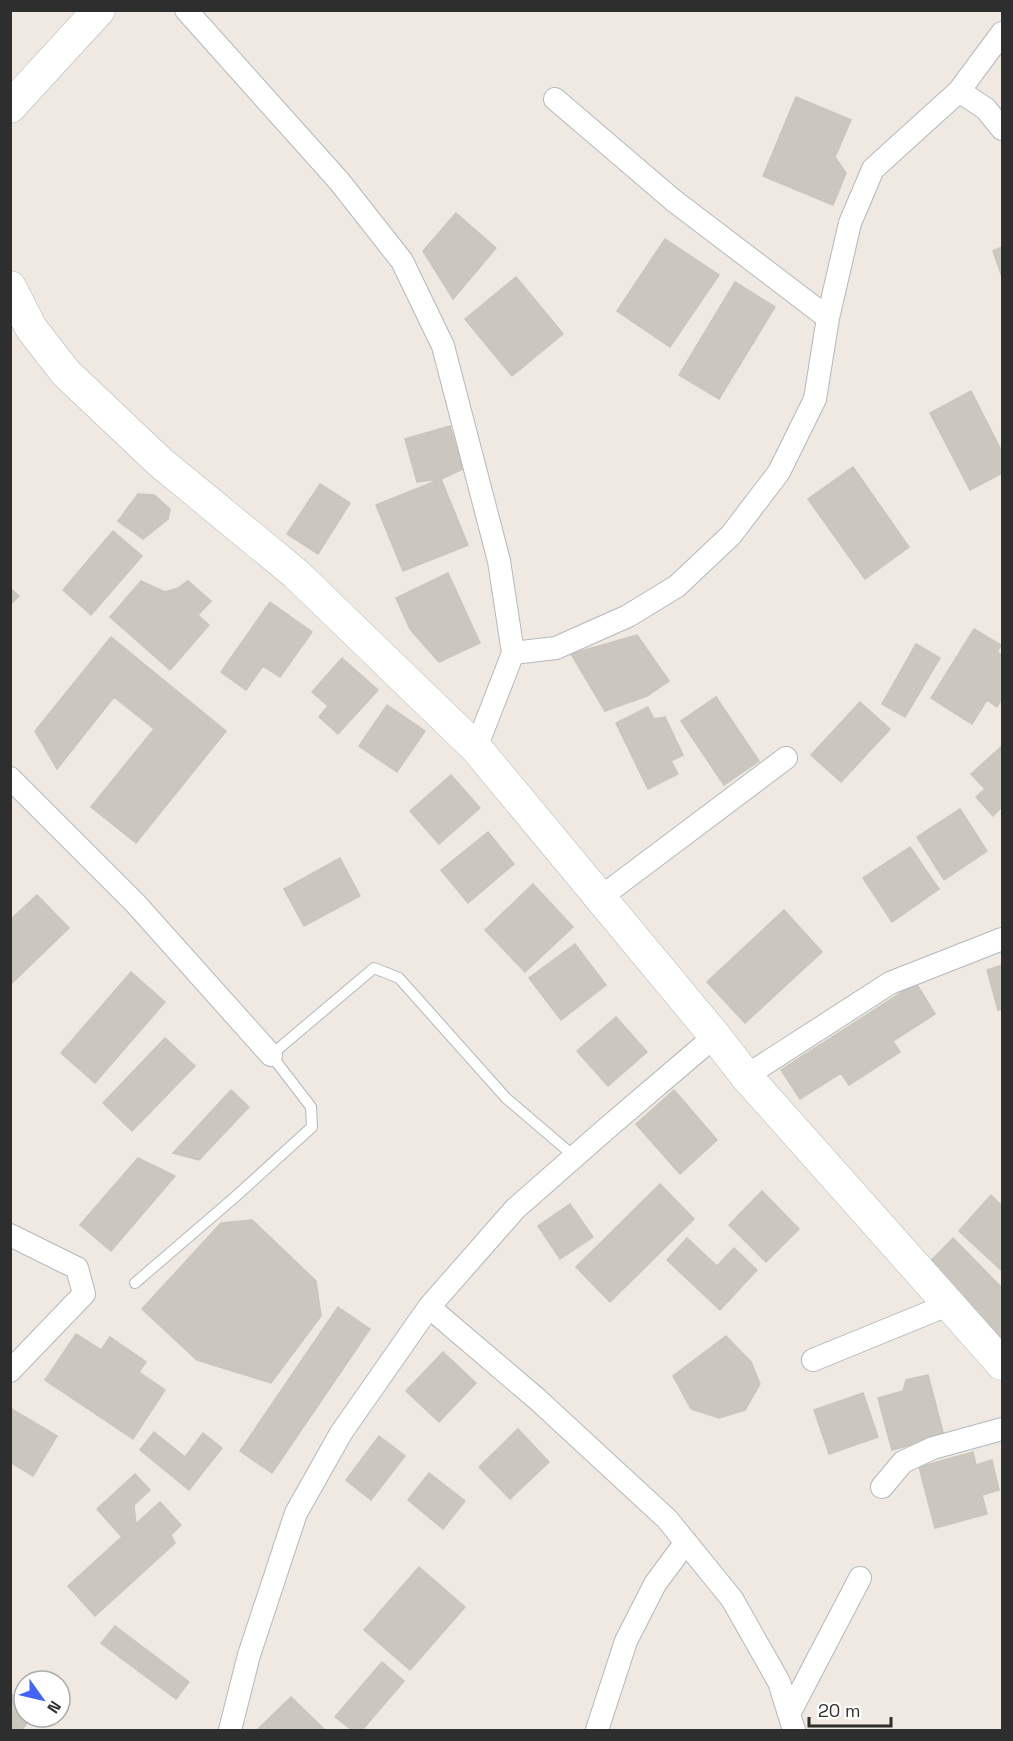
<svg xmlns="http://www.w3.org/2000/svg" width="1013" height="1741" viewBox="0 0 1013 1741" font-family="'Space Grotesk',sans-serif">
<rect width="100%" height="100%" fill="#efe9e1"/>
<!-- building -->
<path fill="#cbc7bf" stroke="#cbc5ba" stroke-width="1.5" d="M796 97 851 120 835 157 846 173 833 205 763 176Z
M456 213 496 248 453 299 423 251Z
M665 239 719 275 670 347 617 311Z
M1002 247V277L993 251Z
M516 277 563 334 512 376 465 319Z
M735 282 775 307 719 399 679 375Z
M971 391 1002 452V473L970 490 930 413Z
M450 426 463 469 441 479 417 482 405 439Z
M853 467 909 547 865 579 808 499Z
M441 479 468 545 403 571 376 505Z
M320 484 350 503 318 554 287 534Z
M138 494 154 495 170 509 168 519 143 539 118 521Z
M113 531 142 556 91 615 63 590Z
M448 573 480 643 439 662 410 629 396 598Z
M141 581 165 592 178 588 188 581 211 601 198 615 209 625 170 670 110 617Z
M10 588 19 596 10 605Z
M270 602 312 632 280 677 263 666 246 690 221 672Z
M974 629 1001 645 997 652 1002 655V698L997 707 987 700 972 724 931 698Z
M637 635 669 681 647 696 605 711 571 654Z
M111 637 226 731 136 843 91 807 154 729 114 697 57 769 35 731Z
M916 644 940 658 905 717 882 704Z
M342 658 378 690 338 734 319 717 328 706 312 692Z
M716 697 759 761 724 785 681 721Z
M860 702 890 729 841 782 811 755Z
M387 705 425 731 397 772 359 746Z
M648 707 654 719 665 717 683 755 671 761 678 774 648 789 616 723Z
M1002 746V807L993 816 976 797 985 789 971 774Z
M451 775 480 808 439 844 410 811Z
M960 809 987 851 944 880 917 837Z
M488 832 514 864 468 903 441 870Z
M910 847 939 889 892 922 863 878Z
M340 858 360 896 304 926 284 889Z
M533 884 573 927 525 972 485 930Z
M37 895 69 928 10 985V920Z
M784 910 822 952 745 1023 707 982Z
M575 944 606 985 561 1020 529 978Z
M1002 965V1009L998 1010 987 970Z
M131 972 165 1002 95 1083 61 1053Z
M916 983 935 1014 893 1041 900 1052 849 1085 841 1073 800 1099 781 1070Z
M616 1017 647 1052 608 1086 577 1051Z
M165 1038 195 1066 132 1131 103 1103Z
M231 1090 249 1107 199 1160 173 1153Z
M674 1090 717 1140 680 1174 636 1124Z
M138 1158 175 1176 111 1251 80 1225Z
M660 1184 694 1219 610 1302 576 1267Z
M762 1191 799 1229 766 1262 729 1225Z
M991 1195 1002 1206V1271L959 1231Z
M570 1204 593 1237 560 1259 538 1226Z
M252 1220 316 1281 321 1316 271 1383 197 1360 142 1309 221 1223Z
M687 1238 717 1266 734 1248 757 1270 720 1310 667 1260Z
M953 1238 1002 1288V1347L923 1269Z
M338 1307 370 1329 272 1473 240 1451Z
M76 1334 101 1350 110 1337 146 1362 139 1372 165 1390 133 1439 45 1380Z
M726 1336 751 1362 760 1384 745 1410 719 1418 691 1409 673 1376Z
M443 1352 476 1383 439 1422 406 1391Z
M928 1375 944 1436 892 1450 878 1398 903 1391 906 1380Z
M863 1393 878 1437 829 1454 814 1410Z
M10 1408 57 1436 33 1476 10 1462Z
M518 1429 549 1462 510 1499 479 1467Z
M154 1432 185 1457 203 1433 222 1448 189 1490 140 1450Z
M379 1436 405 1456 371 1500 346 1480Z
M973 1452 976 1465 992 1460 999 1490 982 1495 987 1514 935 1528 919 1467Z
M429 1473 465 1501 443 1529 408 1500Z
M135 1474 150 1490 134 1505 136 1524 122 1537 97 1509Z
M160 1502 181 1525 171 1535 175 1543 95 1616 68 1586Z
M419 1567 465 1607 410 1670 364 1630Z
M115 1626 189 1682 176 1699 101 1643Z
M382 1662 404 1681 362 1730H352L335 1717Z
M10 1693 24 1702V1717H31L22 1730H10Z
M291 1697 325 1730H257Z"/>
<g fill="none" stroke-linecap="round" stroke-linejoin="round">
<defs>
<path id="lane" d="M135 1283 235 1197 312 1127 311 1107 271 1055 374 968 399 978 506 1098 575 1157"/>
<path id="street" d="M186 10 339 181 402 261 443 346 499 561 513 653 476 748
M959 91 1002 33
M555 99 673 200 828 318
M513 653 556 648 628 616 677 586 731 535 779 472 815 399 828 318 850 223 873 169 959 91 986 109 1002 129
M10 778 136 904 271 1055
M601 897 786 758
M746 1076 890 983 1002 939
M10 1235 77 1268 84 1294 10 1371
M429 1307 537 1399 667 1519 732 1599 779 1682 794 1730
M813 1360 950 1304
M882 1487 903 1462 933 1448 1002 1429
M789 1714 860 1578
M230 1730 249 1655 296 1513 341 1433 429 1307 515 1209 606 1129 715 1036
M597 1730 626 1641 655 1584 686 1542"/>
<path id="secondary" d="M10 107 99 10
M10 287 31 328 66 373 160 462 295 573 476 748 715 1036 746 1076 1002 1364"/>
</defs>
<!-- lane casing -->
<use href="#lane" stroke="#b4b7c1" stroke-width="12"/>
<!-- street casing -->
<use href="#street" stroke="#b4b7c1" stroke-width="24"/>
<!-- secondary casing -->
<use href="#secondary" stroke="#b4b7c1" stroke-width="33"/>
<!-- lane -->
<use href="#lane" stroke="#fff" stroke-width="10"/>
<!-- street -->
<use href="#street" stroke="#fff" stroke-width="22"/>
<!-- secondary -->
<use href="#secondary" stroke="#fff" stroke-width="32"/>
</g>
<!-- border -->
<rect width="1013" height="1741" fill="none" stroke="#2e2e2e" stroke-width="24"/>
<!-- north arrow -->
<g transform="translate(42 1699) rotate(124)"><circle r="28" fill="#ffffff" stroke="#ababab" stroke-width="1.5"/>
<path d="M0-4.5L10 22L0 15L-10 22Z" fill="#4264fb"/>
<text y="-9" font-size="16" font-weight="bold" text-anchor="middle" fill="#2e2e2e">N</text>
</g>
<!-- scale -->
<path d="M809 1717v9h82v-9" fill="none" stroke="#2e2e2e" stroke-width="3"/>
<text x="818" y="1717" font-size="18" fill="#2e2e2e" stroke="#ffffff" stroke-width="4.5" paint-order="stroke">20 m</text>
</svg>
